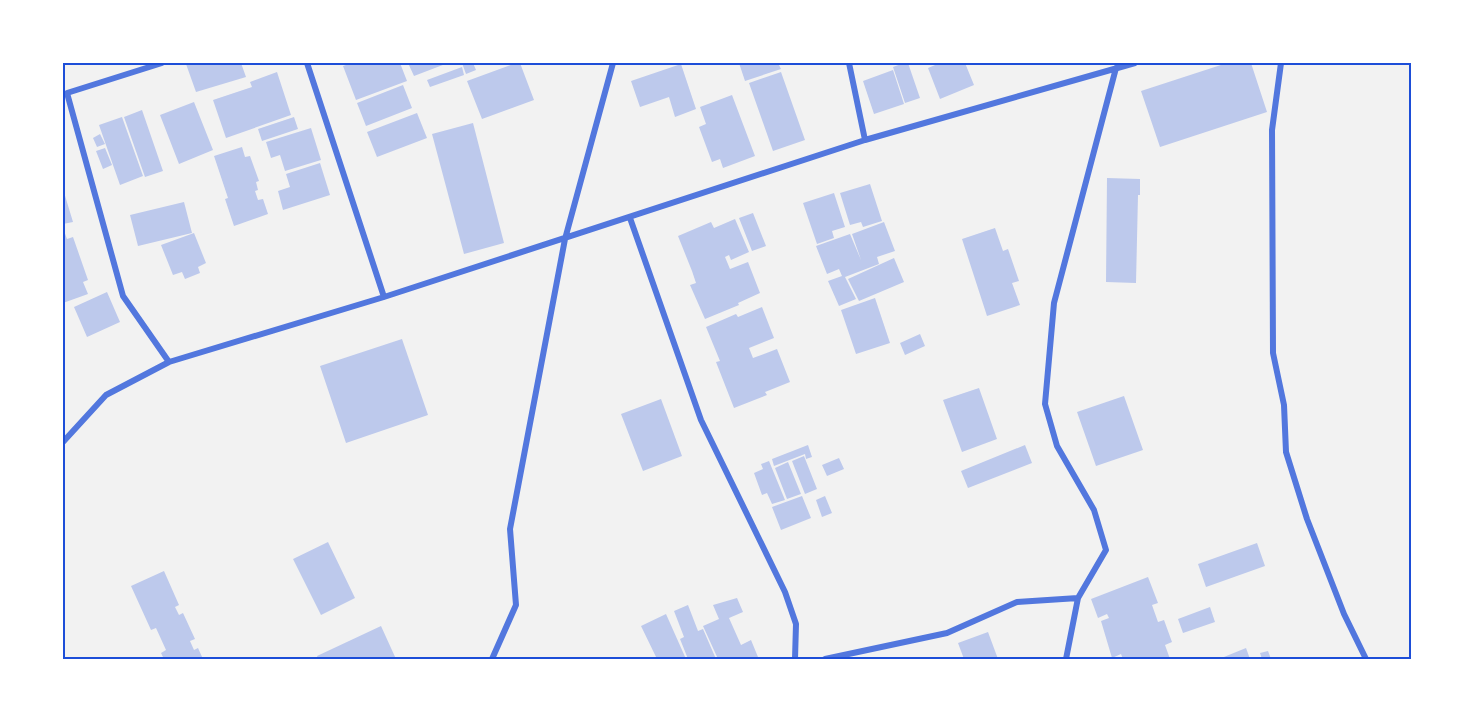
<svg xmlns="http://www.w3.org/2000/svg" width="1475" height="722" viewBox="0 0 1475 722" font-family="Ubuntu,sans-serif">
<rect width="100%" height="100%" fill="#f2f2f2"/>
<!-- building -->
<path fill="#bdc9ec" d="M188 63H241L246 77 196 92 186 64Z
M352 63H400L407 81 356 100 343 66Z
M408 63H448L414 76Z
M462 63H473L476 70 466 74Z
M516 63H520L534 100 482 119 467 81Z
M739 63H778L781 69 745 81Z
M904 63H908L920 98 905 103 893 67Z
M940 63H965L974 85 940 99 928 68Z
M1227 63H1251L1267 112 1160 147 1141 91Z
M681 64 696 109 675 117 669 97 640 107 631 81Z
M462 67 464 75 430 87 427 80Z
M893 70 904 104 874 114 863 81Z
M277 72 291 115 226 138 213 100 252 87 250 82Z
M781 72 805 140 773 151 749 83Z
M403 85 412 108 366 126 357 103Z
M732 95 755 156 723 168 720 159 712 162 699 127 706 124 700 107Z
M194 102 213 150 179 164 160 115Z
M142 110 163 171 145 177 124 117Z
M417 113 427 138 377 157 367 132Z
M122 117 143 176 120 185 99 125Z
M294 117 298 129 262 141 258 129Z
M473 123 504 243 464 254 432 134Z
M311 128 321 160 285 171 280 155 271 158 266 142Z
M100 134 105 144 97 147 93 138Z
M242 147 245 157 250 156 259 181 256 182 258 190 255 191 258 200 263 199 268 214 234 226 225 199 228 198 214 156Z
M105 148 112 165 103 169 96 151Z
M320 163 330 195 283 210 278 191 290 187 286 174Z
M1107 178 1140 179V195H1138L1136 283 1106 282Z
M870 184 882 221 863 227 861 222 850 225 840 193Z
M63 189 73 222 63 224Z
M834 193 845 227 832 231 834 238 817 244 803 203Z
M184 202 192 233 138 246 130 215Z
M753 213 766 246 752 251 739 218Z
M735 219 749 252 731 260 729 255 725 257 730 269 748 262 760 293 738 303 739 305 705 319 690 285 696 283 692 271 678 236 711 222 714 228Z
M884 222 895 251 877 257 879 264 845 277 856 299 839 306 828 281 842 276 839 269 827 274 816 246 850 234 861 260 852 234Z
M63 228 67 239 73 237 88 280 83 282 88 294 63 303Z
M995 228 1003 251 1008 249 1019 281 1012 283 1020 305 987 316 962 239Z
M194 233 206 263 198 267 200 273 185 279 182 272 173 275 161 245Z
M894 258 904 282 859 301 848 279Z
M107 292 120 322 87 337 74 307Z
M875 298 890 343 856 354 841 310Z
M762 307 774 338 749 348 753 358 777 349 790 382 765 392 767 395 734 408 716 362 720 361 706 327 736 314 738 317Z
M920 334 925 346 905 355 900 343Z
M402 339 428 415 346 443 320 366Z
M979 388 997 439 962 452 943 400Z
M1124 396 1143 450 1096 466 1077 412Z
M661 399 682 456 643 471 621 414Z
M808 445 812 457 806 459 805 454 774 466 772 459Z
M1025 445 1032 463 968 488 961 471Z
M804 456 817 489 805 494 792 461Z
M839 458 844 469 827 476 822 465Z
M769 461 785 500 772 504 767 493 762 495 754 473 763 469 761 464Z
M788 462 801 494 787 499 775 468Z
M802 496 811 518 781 530 772 507Z
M825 496 832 513 822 517 816 500Z
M328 542 355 598 321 615 293 559Z
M1257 543 1265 566 1206 587 1198 564Z
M164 571 179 605 175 607 179 615 183 613 195 639 190 641 194 650 198 648 203 659H164L161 653 166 650 156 628 151 630 131 586Z
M1148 577 1158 603 1152 605 1158 622 1164 620 1172 642 1165 645 1170 659H1123L1121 654 1112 658 1101 621 1109 618 1107 614 1098 618 1091 599Z
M737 598 743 612 729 618 741 645 751 640 758 657 753 659H718L703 626 719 619 713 605Z
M688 605 698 631 703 629 716 659H688L680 639 684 637 674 611Z
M1210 607 1215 622 1183 633 1178 619Z
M666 614 686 659H657L641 626Z
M381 626 396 659H318L317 656Z
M988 632 998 659H964L958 643Z
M1246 648 1250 659H1219Z
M1268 651 1271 659H1262L1260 653Z"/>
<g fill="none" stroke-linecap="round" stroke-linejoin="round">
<!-- minor -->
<path stroke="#5277de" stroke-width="6" d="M162 63 67 93 123 296 169 362
M307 63 384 297
M849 63 865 140
M1281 63 1272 130 1273 353 1284 405 1286 452 1307 519 1344 614 1366 659
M630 218 701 420 785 592 796 624 795 659
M63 442 106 395 169 362 384 297 865 140 1135 63
M492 659 516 605 510 529 565 239 613 63
M825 659 947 633 1017 602 1078 598
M1066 659 1078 598 1106 550 1094 510 1057 446 1045 404 1054 303 1116 68"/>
</g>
<!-- border -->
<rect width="1475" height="722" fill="none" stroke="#ffffff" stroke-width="129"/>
<rect x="64" y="64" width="1346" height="594" fill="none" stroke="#1d4ed8" stroke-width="2"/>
</svg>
